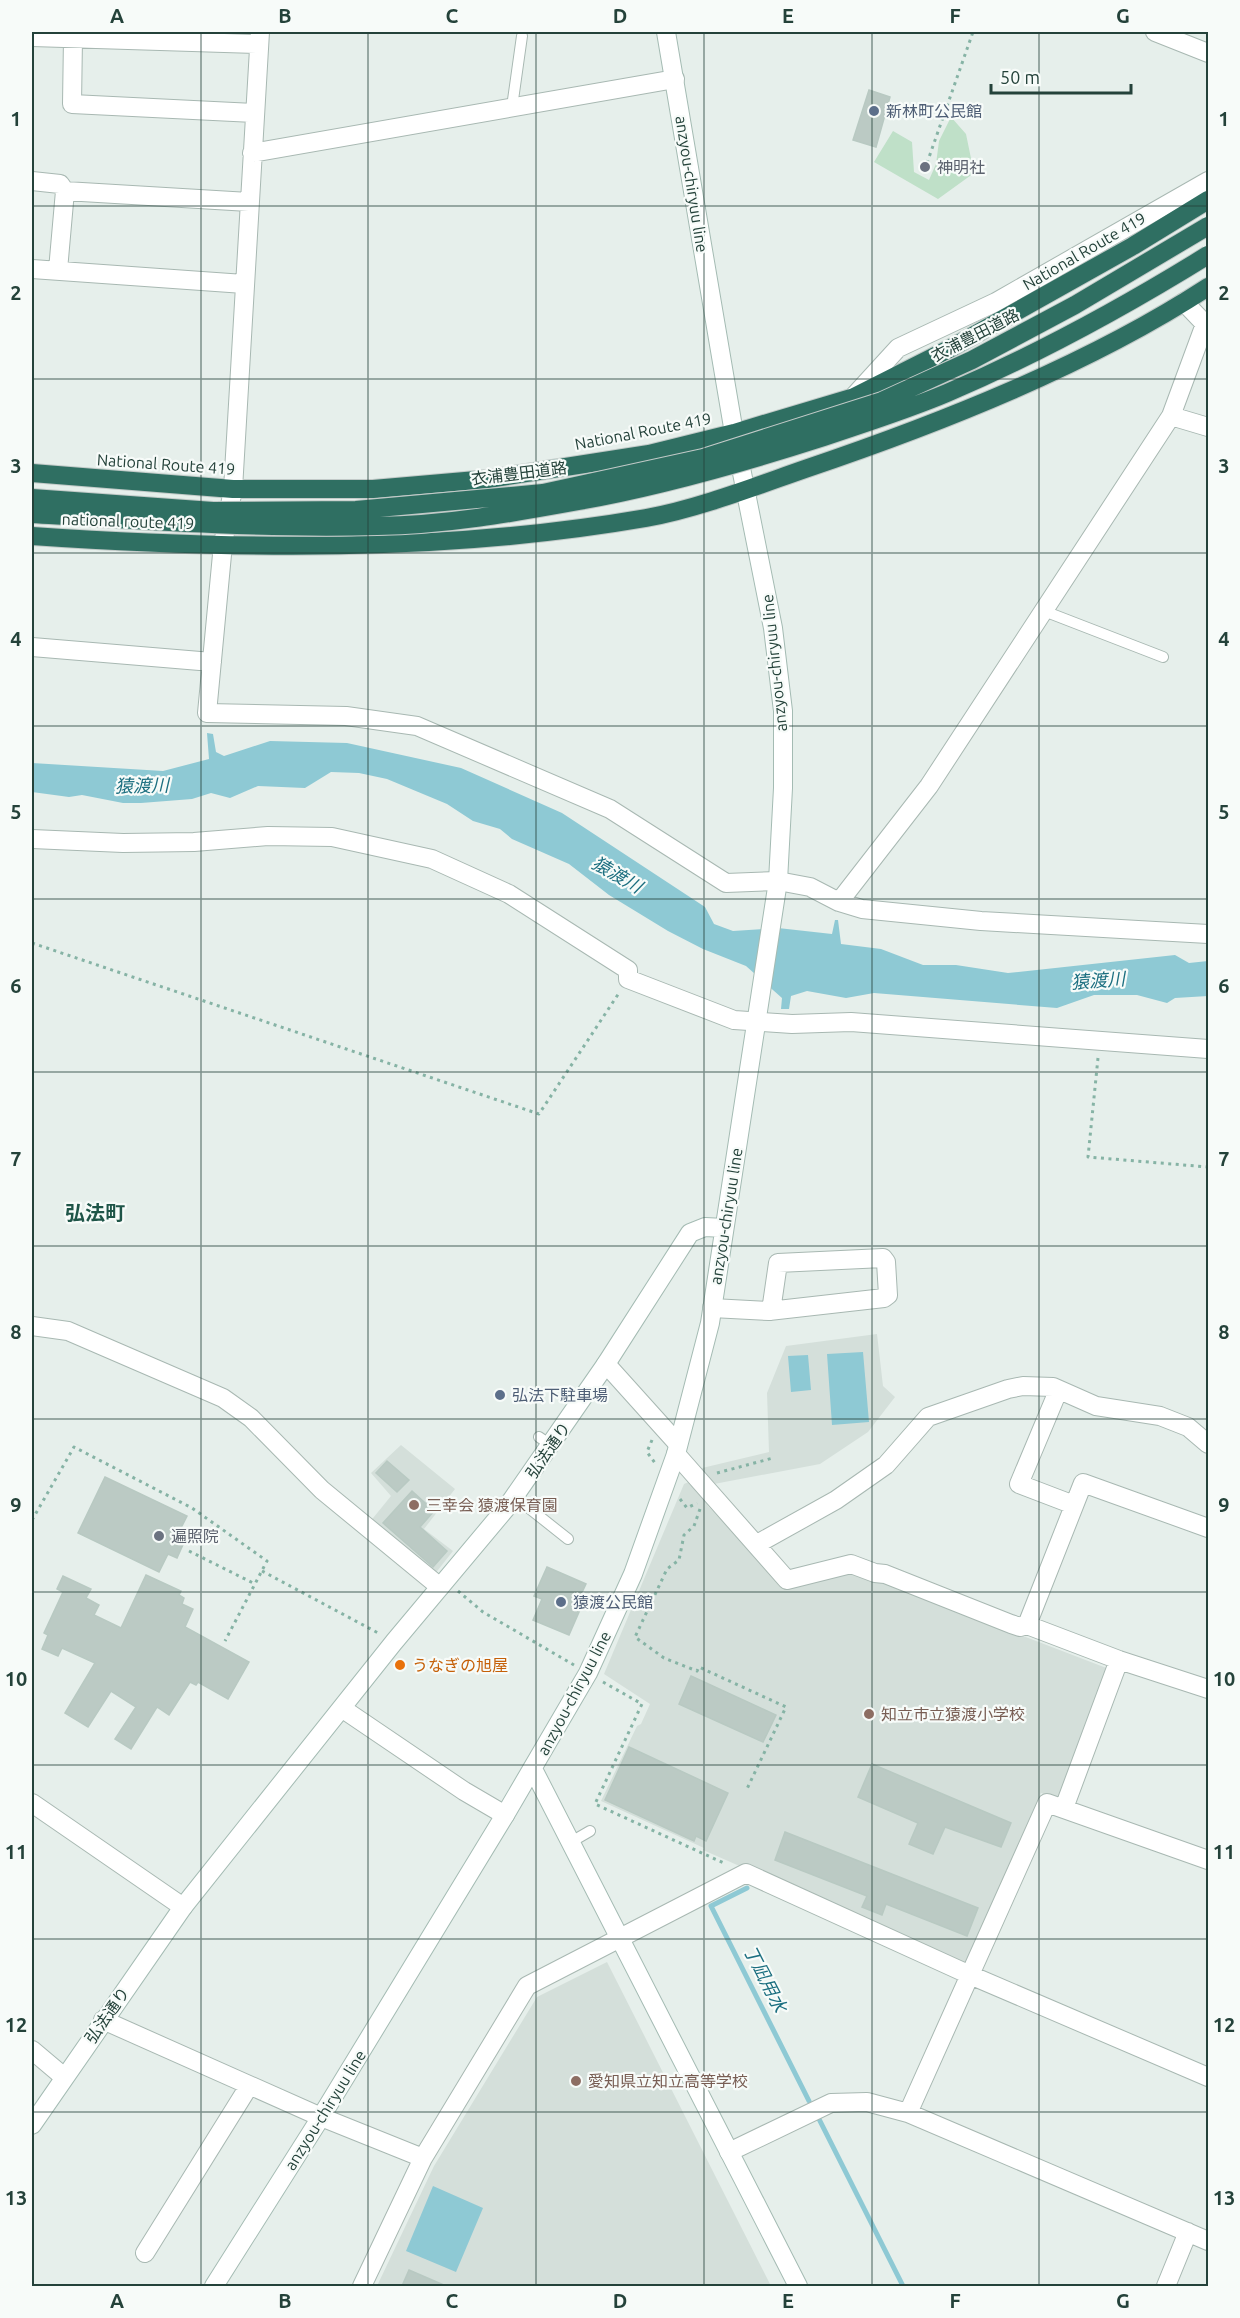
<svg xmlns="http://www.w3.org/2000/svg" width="1240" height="2318" viewBox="0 0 1240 2318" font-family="Ubuntu,'Noto Sans JP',sans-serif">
<rect width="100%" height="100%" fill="#e6efeb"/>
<!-- built -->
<path fill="#d4dfda" d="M877 1334 883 1386 895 1397 868 1432 820 1464 714 1484 698 1469 769 1452 767 1393 786 1346Z
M401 1445 455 1489 424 1529 453 1551 434 1575 369 1523 391 1496 371 1473Z
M691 1481 708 1506 784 1586 847 1568 1109 1669 1060 1800 1041 1793 966 1965 703 1850 704 1848 601 1801 637 1726 641 1724 650 1704 604 1674 684 1484Z
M607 1962 771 2286H377L434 2166 537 1997Z"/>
<!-- green -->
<path fill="#bfe0c8" d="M951 117 966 134 974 173 938 199 874 162 893 131 912 142 914 172 929 180 936 164 939 141Z"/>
<!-- water -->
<path fill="#8ec9d4" d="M207 733 213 734 216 752 224 756 270 741 347 743 461 768 562 813 705 907 714 924 733 931 778 928 832 934 835 920H838L841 944 881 949 923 965H956L1008 973 1175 955 1189 963 1208 961V996L1175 998 1167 1003 1137 995H1094L1057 1008 874 993 846 998 807 991 791 996 789 1009H781L782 998 746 966 703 949 668 931 609 895 569 864 512 839 500 829 473 821 447 804 387 779 359 773 331 772 305 788 258 786 230 798 211 793 192 799 141 803H123L82 795 69 797 32 792V763L163 771 209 759Z
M863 1352 869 1422 832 1425 827 1354Z
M808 1355 811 1390 791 1392 788 1356Z
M433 2186 483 2208 456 2272 406 2251Z"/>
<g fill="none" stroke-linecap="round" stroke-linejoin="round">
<!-- stream -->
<path stroke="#8ec9d4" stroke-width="5" d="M747 1888 711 1906 809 2101
M819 2119 903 2286"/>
</g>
<!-- building -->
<path fill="#bbcac4" stroke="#b8c9c2" stroke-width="1.5" d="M869 90 890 97 876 147 853 140Z
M387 1461 409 1480 397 1492 376 1473Z
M105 1477 187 1516 177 1536 185 1540 177 1558 168 1554 159 1572 78 1533Z
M412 1491 434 1511 420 1527 447 1551 433 1567 383 1523Z
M547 1567 586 1584 578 1601 583 1603 569 1635 533 1620 542 1599 534 1596Z
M146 1575 181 1591 179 1595 184 1598 182 1604 193 1609 185 1627 249 1662 228 1699 198 1682 196 1685 190 1682 169 1715 157 1707 131 1749 115 1739 136 1707 111 1691 88 1727 65 1713 95 1663 62 1648 58 1656 42 1649 48 1635 44 1633 63 1592 57 1589 63 1576 91 1589 86 1598 99 1605 94 1615 121 1628Z
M691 1676 776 1715 763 1742 679 1704Z
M629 1747 728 1793 706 1841 696 1836 694 1841 605 1800Z
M872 1764 1011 1823 1001 1847 945 1827 933 1854 909 1844 918 1823 858 1797Z
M785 1832 978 1908 967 1936 886 1904 882 1915 862 1907 867 1896 775 1860Z
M409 2270 446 2286H402Z"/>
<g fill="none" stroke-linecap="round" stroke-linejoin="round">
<defs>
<path id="lane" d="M512 107 522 36
M1044 611 1163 657
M539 1437 552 1446
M515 1497 568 1539
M571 1842 590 1831"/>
<path id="street" d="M260 32 233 489 223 544 207 713 346 716 417 726 610 809 726 883 778 881 810 887 839 902 862 909 981 921 1208 934
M1155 32 1208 53
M32 37 259 44
M73 38 72 104 254 113
M252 153 675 79
M32 181 60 184 65 191 58 270
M65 191 249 202
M32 269 244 284
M855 395 898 348 996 302 1208 181
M1171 416 1208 427
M32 647 212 662
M32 839 123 843 194 842 268 836 332 837 432 859 509 894 628 970V979L734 1020 792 1024 851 1022 1208 1049
M839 902 929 786 1171 416 1205 324 1184 302
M712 1308 769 1311 884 1298 888 1295 886 1262 883 1258 778 1263 771 1311
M32 1326 68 1331 223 1398 251 1418 322 1490 440 1587
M606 1364 678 1444
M1058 1391 1019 1484 1074 1505
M676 1454 787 1580 851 1564 875 1573 885 1574 1011 1624 1020 1627 1027 1625
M1208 1528 1083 1483 1027 1625 1119 1660 1208 1689
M757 1544 836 1500 886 1465 928 1417 1008 1389 1023 1386 1053 1387 1096 1406 1160 1416 1188 1427 1208 1444
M343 1709 464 1791 505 1815
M32 1803 183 1907
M1064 1808 1119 1660
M103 2020 321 2117 423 2158
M32 2050 64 2077
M908 2113 1047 1803 1208 1860
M729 2152 831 2103 867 2102 908 2113 1208 2241
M145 2253 249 2086
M362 2286 423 2158 527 1986 746 1873 970 1975 1208 2077
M1166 2286 1188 2232"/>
<path id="secondary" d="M533 1769 798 2286
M32 2125 183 1907 394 1642 507 1507 606 1364 690 1233 705 1227 724 1228
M214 2286 321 2117 505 1815 588 1673 633 1574 676 1454 710 1323 778 881 783 788V711L773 628 734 433 666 32"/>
<path id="highway" d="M32 473 233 489H373L488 479 649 454 734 433 854 397 951 348 1133 246 1208 200
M32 536C236 550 444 553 646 518 697 509 756 486 805 469 941 423 1088 365 1208 287"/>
</defs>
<!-- lane casing -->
<use href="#lane" stroke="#a8b8b2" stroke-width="12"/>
<!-- street casing -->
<use href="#street" stroke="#a8b8b2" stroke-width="20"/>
<!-- secondary casing -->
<use href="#secondary" stroke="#a4bbb3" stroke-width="20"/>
<!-- highway casing -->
<use href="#highway" stroke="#c2cac8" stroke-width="20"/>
<!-- path -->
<path stroke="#86b3a5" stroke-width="3" stroke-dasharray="3 4.5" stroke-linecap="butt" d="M927 163 973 32
M32 943 539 1114 619 993
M1098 1058 1088 1157 1208 1167
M652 1440 647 1452 655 1463
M717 1473 773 1458
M680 1499 687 1508 697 1503
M700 1509 694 1526 684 1535 679 1560 667 1569 635 1637 664 1658 697 1671 699 1667 786 1707 746 1791
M32 1520 74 1447 192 1508 267 1561 225 1641
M189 1551 255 1584
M262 1571 380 1634
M458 1591 483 1612 574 1665
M603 1682 642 1704 595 1804 726 1864"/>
<!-- lane -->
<use href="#lane" stroke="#fff" stroke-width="10"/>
<!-- street -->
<use href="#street" stroke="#fff" stroke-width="18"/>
<!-- secondary -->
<use href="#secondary" stroke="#fff" stroke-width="18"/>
<!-- highway -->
<use href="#highway" stroke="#2f6f62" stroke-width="18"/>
<defs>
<path id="highway-bridge" d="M32 498 213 511 356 510 543 493 703 458 882 401 972 360 1075 305 1208 226
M32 514C146 521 262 529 377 526 446 525 513 513 579 501 663 486 743 463 824 437 865 423 907 410 947 393 1038 354 1124 307 1208 255"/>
</defs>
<!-- highway-bridge casing -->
<use href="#highway-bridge" stroke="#c2cac8" stroke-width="20" stroke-linecap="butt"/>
<!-- highway-bridge -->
<use href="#highway-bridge" stroke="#2f6f62" stroke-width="18"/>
</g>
<!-- grid -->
<path fill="none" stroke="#24423a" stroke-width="1.5" stroke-opacity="0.55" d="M201 32V2286M368 32V2286M536 32V2286M704 32V2286M872 32V2286M1039 32V2286M32 206H1208M32 379H1208M32 553H1208M32 726H1208M32 899H1208M32 1072H1208M32 1246H1208M32 1419H1208M32 1592H1208M32 1765H1208M32 1939H1208M32 2112H1208"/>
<!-- markers -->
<g fill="#5c6f8a" stroke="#f7fbf9" stroke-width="2">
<circle cx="874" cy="111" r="6"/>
<circle cx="500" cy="1395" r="6"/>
<circle cx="561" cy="1602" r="6"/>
</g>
<g fill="#6b7280" stroke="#f7fbf9" stroke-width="2">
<circle cx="925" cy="167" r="6"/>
<circle cx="159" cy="1536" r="6"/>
</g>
<g fill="#8d6e63" stroke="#f7fbf9" stroke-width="2">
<circle cx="414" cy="1505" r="6"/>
<circle cx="869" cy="1714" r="6"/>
<circle cx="576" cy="2081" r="6"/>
</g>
<circle fill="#e8710a" stroke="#f7fbf9" stroke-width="2" cx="400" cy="1665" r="6"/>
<g text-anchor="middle" stroke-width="4.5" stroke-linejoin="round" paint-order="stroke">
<!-- service labels -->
<g font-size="16" fill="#4e5e75" stroke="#f7fbf9" text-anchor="start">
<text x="886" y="117">新林町公民館</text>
<text x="512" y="1401">弘法下駐車場</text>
<text x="573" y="1608">猿渡公民館</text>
</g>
<!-- worship labels -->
<g font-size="16" fill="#5b616d" stroke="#f7fbf9" text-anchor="start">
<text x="937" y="173">神明社</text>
<text x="171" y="1542">遍照院</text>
</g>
<!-- street labels -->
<g font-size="16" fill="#24423a" stroke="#f7fbf9">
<text transform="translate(692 184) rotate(81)" y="6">anzyou-chiryuu line</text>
<text transform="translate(1084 251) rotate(-30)" y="6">National Route 419</text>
<text transform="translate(975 335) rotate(-27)" y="6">衣浦豊田道路</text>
<text transform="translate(643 431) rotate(-11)" y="6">National Route 419</text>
<text transform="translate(166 464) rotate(4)" y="6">National Route 419</text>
<text transform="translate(519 473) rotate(-7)" y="6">衣浦豊田道路</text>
<text transform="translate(128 521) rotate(2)" y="6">national route 419</text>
<text transform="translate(774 663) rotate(-96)" y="6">anzyou-chiryuu line</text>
<text transform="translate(726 1216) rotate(-81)" y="6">anzyou-chiryuu line</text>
<text transform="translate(548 1450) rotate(-55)" y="6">弘法通り</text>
<text transform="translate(574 1693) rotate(-62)" y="6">anzyou-chiryuu line</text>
<text transform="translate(107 2015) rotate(-55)" y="6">弘法通り</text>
<text transform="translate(325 2110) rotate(-58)" y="6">anzyou-chiryuu line</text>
</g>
<!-- education labels -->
<g font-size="16" fill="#785e54" stroke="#f7fbf9" text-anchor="start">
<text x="426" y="1511">三幸会 猿渡保育園</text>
<text x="881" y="1720">知立市立猿渡小学校</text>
<text x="588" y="2087">愛知県立知立高等学校</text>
</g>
<!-- food labels -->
<g font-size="16" fill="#c56008" stroke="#f7fbf9" text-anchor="start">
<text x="412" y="1671">うなぎの旭屋</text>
</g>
<!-- water labels -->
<g font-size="18" font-style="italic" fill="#1c6f80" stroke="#f7fbf9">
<text transform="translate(142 786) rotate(-1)" y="6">猿渡川</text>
<text transform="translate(617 875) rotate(30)" y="6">猿渡川</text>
<text transform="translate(1098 981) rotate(-4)" y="6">猿渡川</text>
<text transform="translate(765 1979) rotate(63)" y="6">丁凪用水</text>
</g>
<!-- quarter labels -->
<g font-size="20" font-weight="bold" fill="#1f5548" stroke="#f7fbf9">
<text x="95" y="1220">弘法町</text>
</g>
</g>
<!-- border -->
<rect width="1240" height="2318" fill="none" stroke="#f7fbf9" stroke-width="66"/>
<!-- scale -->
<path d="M991 84v9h140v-9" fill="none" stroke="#24423a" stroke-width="3"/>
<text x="1000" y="84" font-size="18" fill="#24423a" stroke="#f7fbf9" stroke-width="4.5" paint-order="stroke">50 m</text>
<rect x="33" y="33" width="1174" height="2252" fill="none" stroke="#24423a" stroke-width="2"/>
<g font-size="20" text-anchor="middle" font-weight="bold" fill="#24423a">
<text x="117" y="23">A</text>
<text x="285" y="23">B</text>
<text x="452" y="23">C</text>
<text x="620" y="23">D</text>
<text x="788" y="23">E</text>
<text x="955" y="23">F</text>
<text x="1123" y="23">G</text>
<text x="16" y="126">1</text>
<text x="1224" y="126">1</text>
<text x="16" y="300">2</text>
<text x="1224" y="300">2</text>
<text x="16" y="473">3</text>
<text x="1224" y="473">3</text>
<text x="16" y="646">4</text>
<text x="1224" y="646">4</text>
<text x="16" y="819">5</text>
<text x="1224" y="819">5</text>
<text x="16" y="993">6</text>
<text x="1224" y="993">6</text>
<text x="16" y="1166">7</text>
<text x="1224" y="1166">7</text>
<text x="16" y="1339">8</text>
<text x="1224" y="1339">8</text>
<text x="16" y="1512">9</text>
<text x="1224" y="1512">9</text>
<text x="16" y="1686">10</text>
<text x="1224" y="1686">10</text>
<text x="16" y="1859">11</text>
<text x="1224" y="1859">11</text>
<text x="16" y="2032">12</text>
<text x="1224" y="2032">12</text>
<text x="16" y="2205">13</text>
<text x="1224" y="2205">13</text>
<text x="117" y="2308">A</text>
<text x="285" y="2308">B</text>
<text x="452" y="2308">C</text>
<text x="620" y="2308">D</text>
<text x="788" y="2308">E</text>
<text x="955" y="2308">F</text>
<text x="1123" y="2308">G</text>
</g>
</svg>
